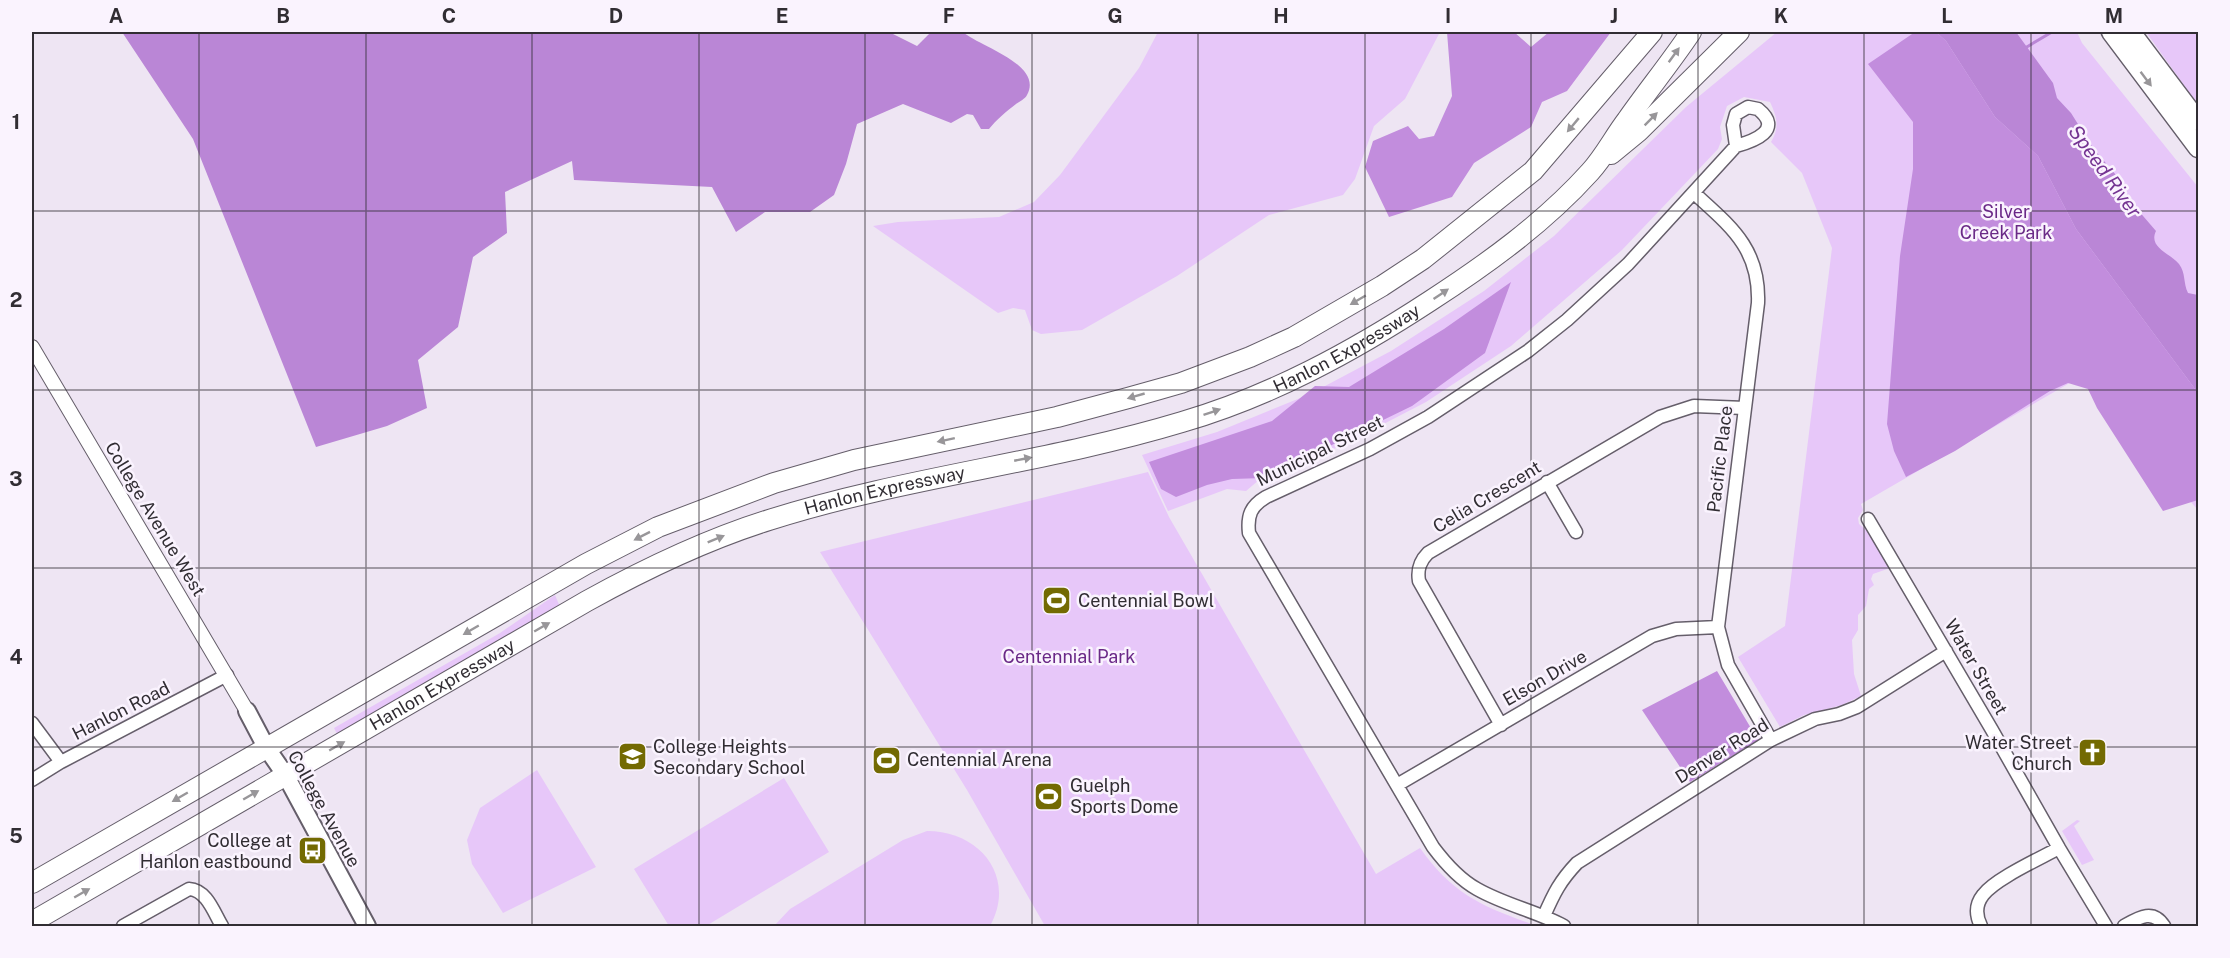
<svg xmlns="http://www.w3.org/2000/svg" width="2230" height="958" viewBox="0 0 2230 958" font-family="'Public Sans',sans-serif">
<rect width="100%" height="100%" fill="#eee5f3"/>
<!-- green -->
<path fill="#e7c7f9" d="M1158 32H1440L1405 99 1374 126 1355 179 1343 195 1269 215 1177 276 1082 330 1041 334 1032 330 1025 310 1013 308 998 313 873 226 898 222 999 217 1034 202 1060 175 1139 68Z
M1777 32H2077L2082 43 2198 187V510L2080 377 1861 504 1863 510 1858 518 1859 524 1871 534 1890 568 1873 574 1871 579 1874 585 1869 589 1866 606 1858 615V630L1852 640 1854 674 1861 696 1842 705 1804 715 1780 727 1738 657 1785 626 1832 248 1802 173 1771 142C1780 127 1777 117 1770 102L1744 97 1727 106 1720 127 1722 139 1718 149 1622 250 1511 346 1426 402 1343 445 1259 480 1246 491 1227 489 1168 511 1142 455 1217 432 1310 394 1391 351 1484 291 1554 236 1686 107Z
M2146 32H2198V105Z
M1148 472 1169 517 1376 874 1420 848C1454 896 1484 907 1537 926H1045L967 790 820 552Z
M555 595 561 609 338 736 334 728 500 633Z
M537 770 596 867 503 913 472 864 467 840 480 808Z
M784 778 829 852 706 926H669L634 869Z
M2077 820 2080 821 2074 826 2094 860 2082 865 2062 831Z
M927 831C980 831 1017 877 990 926H774L790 909 903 840Z"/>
<!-- forest -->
<path fill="#c28ddd" d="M1447 32H1514L1531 47 1549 32H1611L1567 91 1542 102 1531 127 1474 163 1452 197 1389 217 1365 167 1373 141 1408 126 1419 139 1434 136 1452 96Z
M1915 32H1936L1946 41 1995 117 2038 156 2076 229 2198 393V500L2163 511 2097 408 2088 389 2068 383 2050 391 1955 451 1906 477 1894 451 1887 424 1900 256 1913 169V122L1868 64Z
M1511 282 1485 353 1412 406 1264 478 1232 479 1207 485 1176 497 1161 489 1149 462 1272 421 1315 386 1349 387 1444 329Z
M1717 671 1758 740 1690 782 1642 710Z"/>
<!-- water -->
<path fill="#ba86d6" d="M122 32H889L917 46 931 32H963C978 46 1044 64 1027 95 1025 99 1020 101 1016 104 1007 111 996 120 989 129H981L973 115 967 114 951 123 903 104 857 124 846 164 834 195 810 212H765L736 232 712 187 574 180 572 161 505 192 507 233 473 257 458 327 418 360 427 408 387 426 316 447 193 139Z
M1936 32H2016L2053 83 2057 98 2071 113 2093 148 2121 181 2122 189 2131 202 2156 231C2148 248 2170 253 2179 264 2186 273 2183 283 2188 293L2198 295V393L2076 229 2038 156 1995 117 1946 41Z"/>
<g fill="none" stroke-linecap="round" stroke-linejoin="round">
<!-- stream -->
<path stroke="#ba86d6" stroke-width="3" d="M2025 48 2052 32"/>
<defs>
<path id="minor" d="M1694 193C1730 226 1760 248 1758 303L1718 627 1728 665 1771 740
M1547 482 1576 532
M1868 519 1992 730 2059 848 2106 926
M32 723 61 762
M1501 725 1419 581C1417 569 1420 561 1428 553L1660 417 1694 406 1745 408
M32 780 61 762 227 675
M1397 785 1652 636 1676 629 1718 627
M1544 916C1554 893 1560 881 1577 863L1771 740 1815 719 1839 714 1857 707 1946 651
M123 926 189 889C207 890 214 913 222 926
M1564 926C1536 911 1505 905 1477 889 1459 879 1445 863 1433 847L1249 533C1247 515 1251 506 1266 497L1370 449 1428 417 1528 351 1567 320 1628 264 1736 146C1754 141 1784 130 1758 109L1748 107 1736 114 1733 125 1736 146
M1981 926C1976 916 1975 905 1983 895 1995 879 2039 859 2059 848
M2124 926C2138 918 2153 908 2164 926"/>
<path id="tertiary" d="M32 347 247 711"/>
<path id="secondary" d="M247 711 266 747 286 776 367 926"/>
<path id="primary" d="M2111 32 2198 148
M2131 32 2198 121"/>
<g id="trunk">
<path d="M1611 154 1639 131 1739 32"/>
<path d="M32 883 586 564 658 527 774 483 854 460 1057 417 1128 398 1181 383 1250 357 1294 337 1382 286 1423 259 1533 171 1652 32"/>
<path id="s1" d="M32 922 587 601C645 569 705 540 769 520 904 477 1046 463 1182 422 1271 396 1352 352 1430 301 1487 264 1544 223 1590 172 1604 157 1614 137 1627 120 1648 90 1671 62 1691 32"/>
</g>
</defs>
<!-- minor casing -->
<use href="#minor" stroke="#655e6a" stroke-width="15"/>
<!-- tertiary casing -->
<use href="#tertiary" stroke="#655e6a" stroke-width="16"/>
<!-- secondary casing -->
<use href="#secondary" stroke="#655e6a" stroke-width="20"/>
<!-- primary casing -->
<use href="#primary" stroke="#655e6a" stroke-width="21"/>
<!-- trunk casing -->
<use href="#trunk" stroke="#655e6a" stroke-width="22"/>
<!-- minor -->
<use href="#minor" stroke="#fff" stroke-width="12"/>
<!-- tertiary -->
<use href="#tertiary" stroke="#fff" stroke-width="14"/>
<!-- secondary -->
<use href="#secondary" stroke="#fff" stroke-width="16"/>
<!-- primary -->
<use href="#primary" stroke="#fff" stroke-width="18"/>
<!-- trunk -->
<use href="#trunk" stroke="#fff" stroke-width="20"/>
</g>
<!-- one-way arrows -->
<defs><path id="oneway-solid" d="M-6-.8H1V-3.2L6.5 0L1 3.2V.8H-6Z" transform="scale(1.5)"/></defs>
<g fill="#989699">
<use href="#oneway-solid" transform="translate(1674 55) rotate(-54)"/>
<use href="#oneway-solid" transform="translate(2146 79) rotate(53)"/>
<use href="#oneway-solid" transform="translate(1651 119) rotate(-45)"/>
<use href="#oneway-solid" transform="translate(1573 125) rotate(130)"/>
<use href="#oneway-solid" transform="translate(1441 294) rotate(-34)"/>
<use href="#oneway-solid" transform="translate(1358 300) rotate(150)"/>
<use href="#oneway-solid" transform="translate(1136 396) rotate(164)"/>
<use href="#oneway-solid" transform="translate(1212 412) rotate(-19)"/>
<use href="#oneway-solid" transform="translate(946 440) rotate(168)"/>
<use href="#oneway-solid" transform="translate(1023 459) rotate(-11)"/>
<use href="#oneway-solid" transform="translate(642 536) rotate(153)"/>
<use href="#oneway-solid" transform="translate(716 539) rotate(-22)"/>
<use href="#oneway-solid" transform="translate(542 627) rotate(-30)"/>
<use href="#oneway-solid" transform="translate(471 630) rotate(150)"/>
<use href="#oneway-solid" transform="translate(337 746) rotate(-30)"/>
<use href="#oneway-solid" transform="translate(251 795) rotate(-30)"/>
<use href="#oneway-solid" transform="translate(180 797) rotate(150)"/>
<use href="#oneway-solid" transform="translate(82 893) rotate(-30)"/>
</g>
<!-- grid -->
<path fill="none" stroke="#312d33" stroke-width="1.5" stroke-opacity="0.55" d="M199 32V926M366 32V926M532 32V926M699 32V926M865 32V926M1032 32V926M1198 32V926M1365 32V926M1531 32V926M1698 32V926M1864 32V926M2031 32V926M32 211H2198M32 390H2198M32 568H2198M32 747H2198"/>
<!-- icons -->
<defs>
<symbol id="stadium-square" viewBox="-11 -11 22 22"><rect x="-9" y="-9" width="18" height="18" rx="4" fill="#736a02" stroke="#faf3fe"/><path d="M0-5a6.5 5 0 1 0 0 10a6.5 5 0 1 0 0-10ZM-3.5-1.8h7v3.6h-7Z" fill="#fff"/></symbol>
<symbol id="church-square" viewBox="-11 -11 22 22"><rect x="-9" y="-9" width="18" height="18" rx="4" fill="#736a02" stroke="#faf3fe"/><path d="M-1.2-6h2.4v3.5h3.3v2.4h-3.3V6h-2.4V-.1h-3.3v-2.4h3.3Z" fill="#fff"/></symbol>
<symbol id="school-square" viewBox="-11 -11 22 22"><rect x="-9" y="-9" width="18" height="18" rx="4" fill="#736a02" stroke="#faf3fe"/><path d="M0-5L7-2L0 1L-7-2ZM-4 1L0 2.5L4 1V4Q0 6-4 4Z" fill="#fff"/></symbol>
<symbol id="bus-square" viewBox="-11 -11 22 22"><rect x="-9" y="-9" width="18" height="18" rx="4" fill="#736a02" stroke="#faf3fe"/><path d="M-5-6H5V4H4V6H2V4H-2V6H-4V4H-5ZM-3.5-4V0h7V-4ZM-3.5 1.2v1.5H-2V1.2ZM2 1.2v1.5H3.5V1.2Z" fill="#fff"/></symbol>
</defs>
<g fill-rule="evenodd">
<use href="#stadium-square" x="1040" y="584" width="33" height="33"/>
<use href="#church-square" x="2076" y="736" width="33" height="33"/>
<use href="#school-square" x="616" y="740" width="33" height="33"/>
<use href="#stadium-square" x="870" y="744" width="33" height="33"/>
<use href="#stadium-square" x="1032" y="780" width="33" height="33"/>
<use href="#bus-square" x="296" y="834" width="33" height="33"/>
</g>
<g text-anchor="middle" stroke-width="5" stroke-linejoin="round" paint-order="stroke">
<!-- park labels -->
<g font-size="18" fill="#6a2987" stroke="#faf3fe">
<text x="2006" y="218">Silver<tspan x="2006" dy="21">Creek Park</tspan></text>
<text x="1069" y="663">Centennial Park</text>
</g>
<!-- street labels -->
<g font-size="18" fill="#312d33" stroke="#faf3fe">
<text dy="6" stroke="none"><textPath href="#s1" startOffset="1446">Hanlon Expressway</textPath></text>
<text transform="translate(1320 451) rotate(-26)" y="6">Municipal Street</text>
<text transform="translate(1720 459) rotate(-83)" y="6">Pacific Place</text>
<text dy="6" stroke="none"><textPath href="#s1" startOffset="960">Hanlon Expressway</textPath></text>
<text transform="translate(1487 497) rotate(-31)" y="6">Celia Crescent</text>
<text transform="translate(155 519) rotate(59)" y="6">College Avenue West</text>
<text transform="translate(1976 667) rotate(60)" y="6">Water Street</text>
<text transform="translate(1545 678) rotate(-30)" y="6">Elson Drive</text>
<text dy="6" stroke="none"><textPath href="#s1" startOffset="474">Hanlon Expressway</textPath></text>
<text transform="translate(121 711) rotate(-27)" y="6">Hanlon Road</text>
<text transform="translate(1722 751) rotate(-32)" y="6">Denver Road</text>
<text transform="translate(324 809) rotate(61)" y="6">College Avenue</text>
</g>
<!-- poi labels -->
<g font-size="18" fill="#312d33" stroke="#faf3fe" text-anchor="start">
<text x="1078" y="607">Centennial Bowl</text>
<text x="2072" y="749" text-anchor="end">Water Street<tspan x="2072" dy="21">Church</tspan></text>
<text x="653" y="753">College Heights<tspan x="653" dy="21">Secondary School</tspan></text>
<text x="907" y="766">Centennial Arena</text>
<text x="1070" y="792">Guelph<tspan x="1070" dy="21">Sports Dome</tspan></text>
<text x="292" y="847" text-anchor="end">College at<tspan x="292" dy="21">Hanlon eastbound</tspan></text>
</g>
<!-- water labels -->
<g font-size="20" font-style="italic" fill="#743492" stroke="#faf3fe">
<text transform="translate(2105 171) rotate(54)" y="7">Speed River</text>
</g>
</g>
<!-- border -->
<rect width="2230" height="958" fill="none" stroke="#faf3fe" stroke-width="66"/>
<rect x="33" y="33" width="2164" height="892" fill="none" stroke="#312d33" stroke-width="2"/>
<g font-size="20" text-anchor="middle" font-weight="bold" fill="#312d33">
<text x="116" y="23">A</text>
<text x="283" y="23">B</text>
<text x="449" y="23">C</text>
<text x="616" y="23">D</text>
<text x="782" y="23">E</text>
<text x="949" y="23">F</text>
<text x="1115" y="23">G</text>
<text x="1281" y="23">H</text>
<text x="1448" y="23">I</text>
<text x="1614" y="23">J</text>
<text x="1781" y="23">K</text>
<text x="1947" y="23">L</text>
<text x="2114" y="23">M</text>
<text x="16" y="129">1</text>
<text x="16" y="307">2</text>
<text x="16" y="486">3</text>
<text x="16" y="664">4</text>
<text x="16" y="843">5</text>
</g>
</svg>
